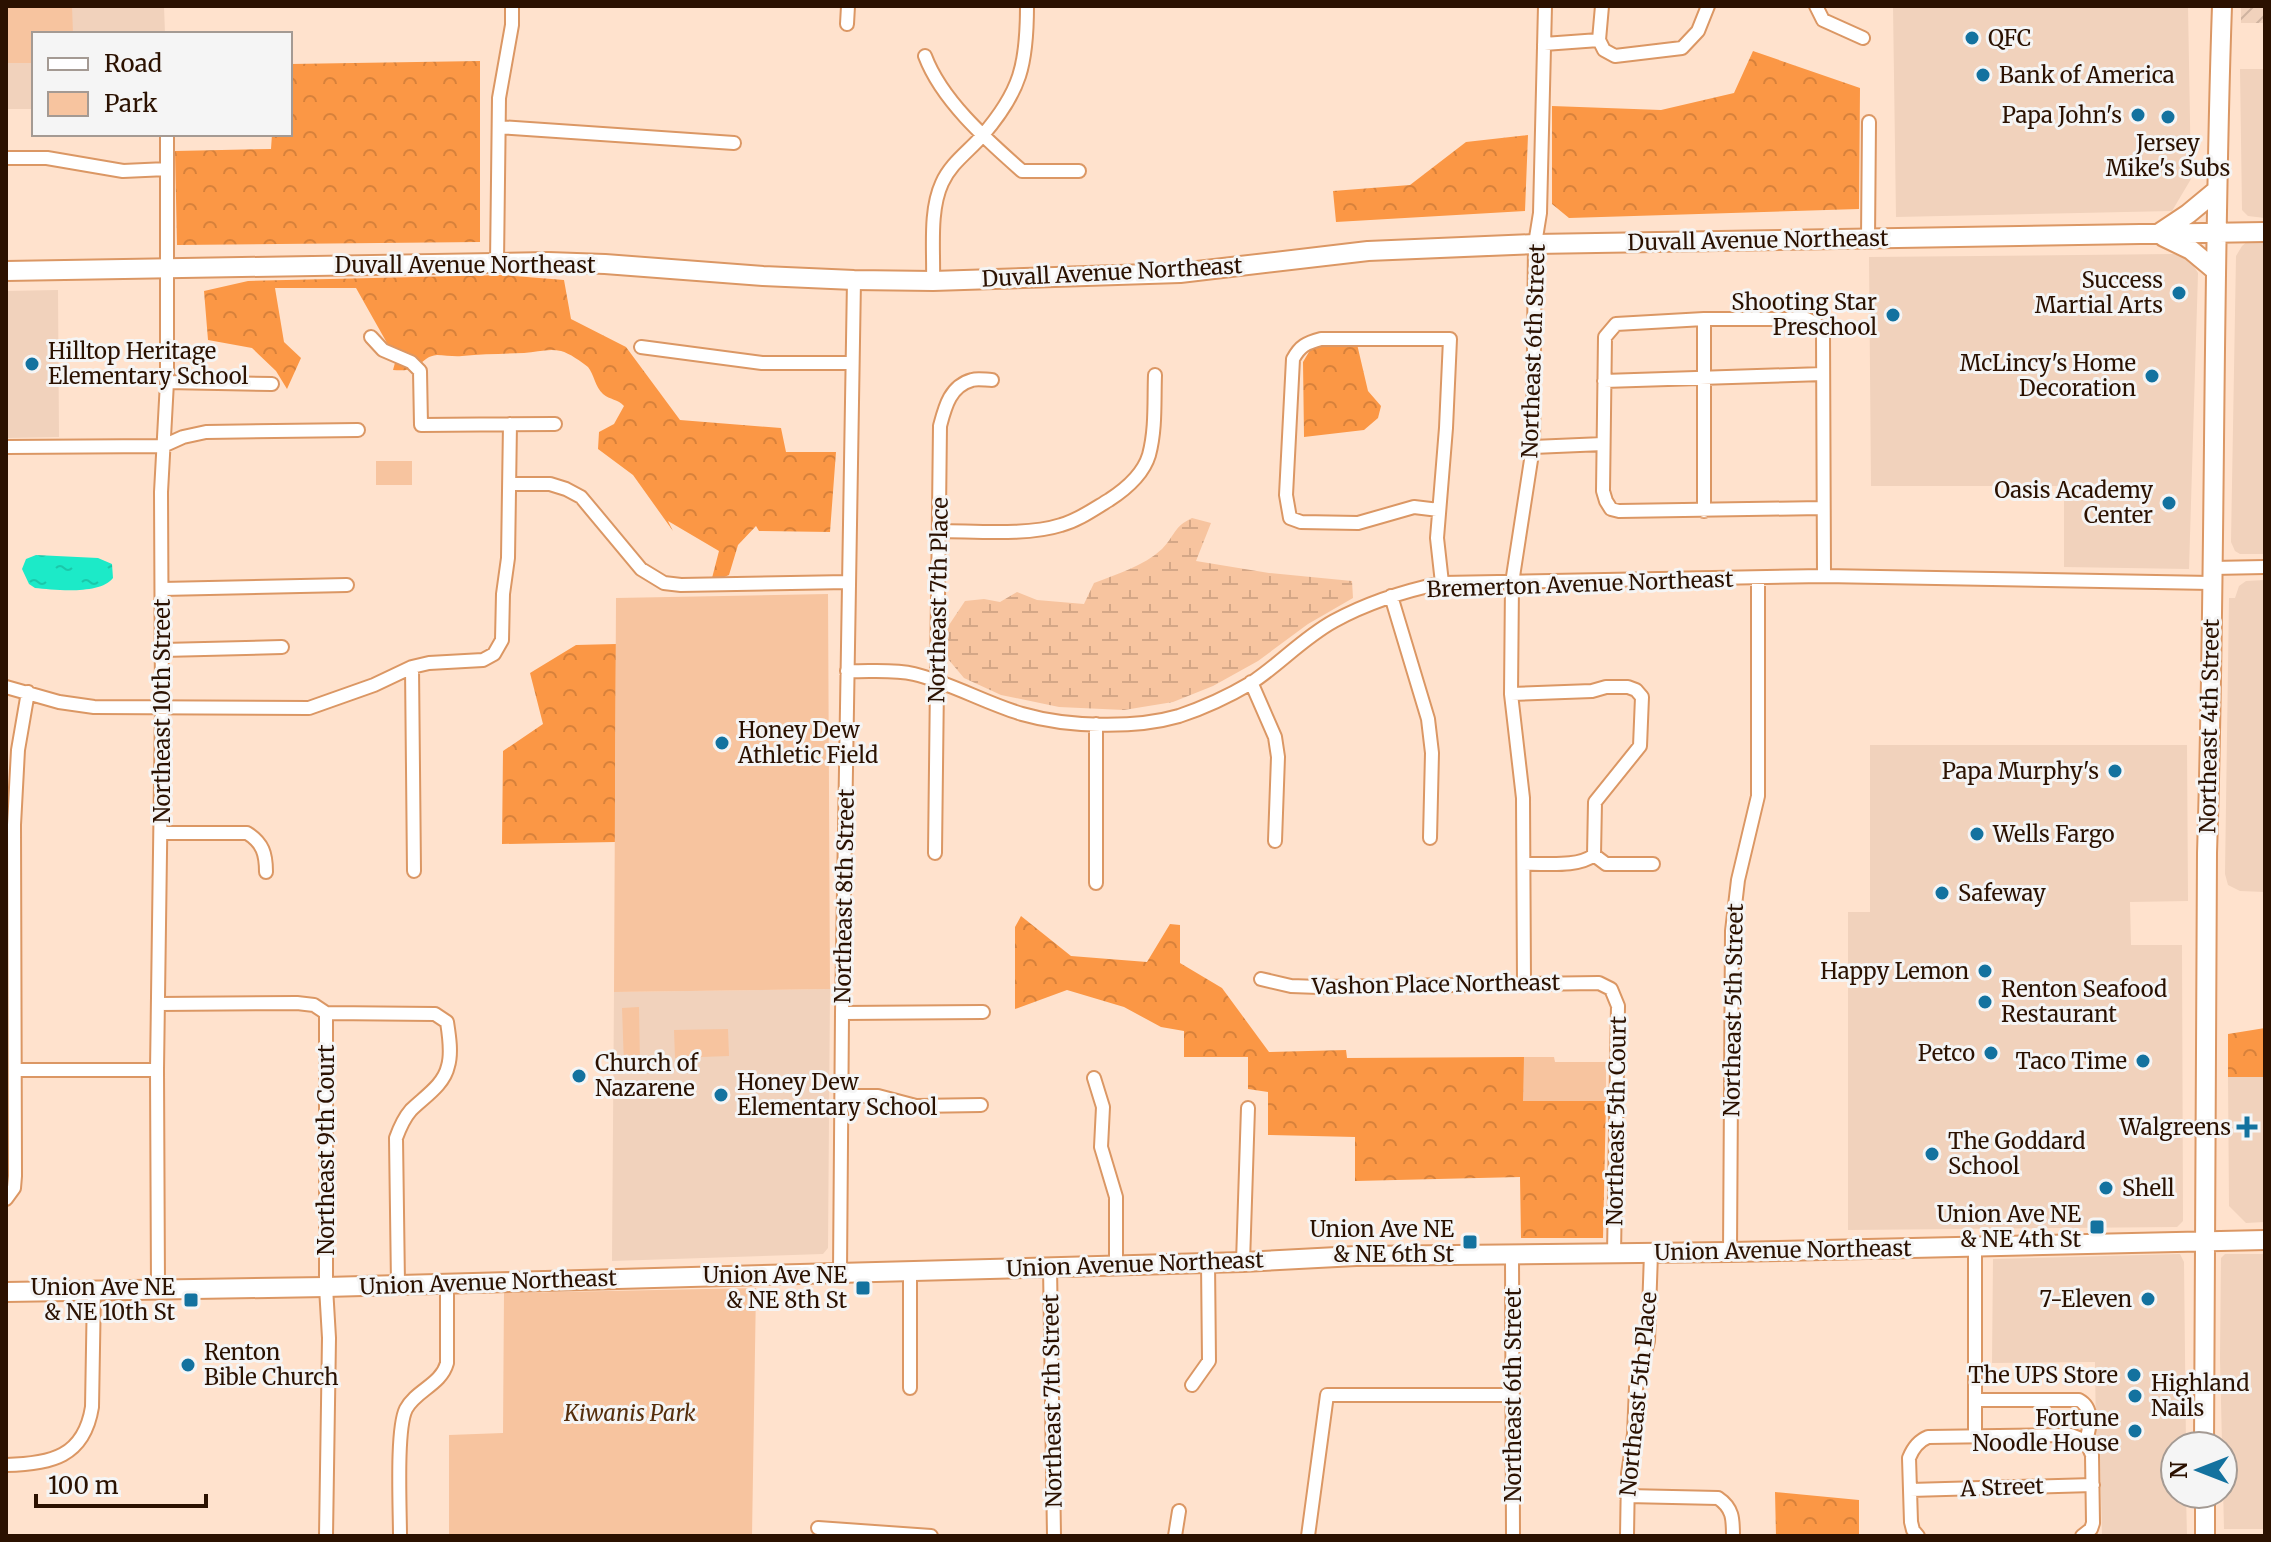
<svg xmlns="http://www.w3.org/2000/svg" width="2271" height="1542" viewBox="0 0 2271 1542" font-family="Merriweather,serif">
<defs>
<pattern id="industrial-furrows" width="10" height="10" patternUnits="userSpaceOnUse" patternTransform="scale(2)"><rect width="10" height="10" fill="#f1d2bc"/><path d="M-1 1l2-2M0 10L10 0M9 11l2-2" fill="none" stroke="#cfb3a0"/></pattern>
<pattern id="forest-crowns" width="20" height="18" patternUnits="userSpaceOnUse" patternTransform="scale(2)"><rect width="20" height="18" fill="#fb9745"/><path d="M2 6a3 3 0 1 1 6 0M12 15a3 3 0 1 1 6 0" fill="none" stroke="#d7813b"/></pattern>
<pattern id="wetland-marsh" width="20" height="14" patternUnits="userSpaceOnUse" patternTransform="scale(2)"><rect width="20" height="14" fill="#f7c49f"/><path d="M1 5h8M5 5V1M11 12h8M15 12V8" fill="none" stroke="#d4a787"/></pattern>
<pattern id="water-ripples" width="26" height="14" patternUnits="userSpaceOnUse" patternTransform="scale(2)"><rect width="26" height="14" fill="#1ceac8"/><path d="M2 4q2-2 4 0t4 0M15 11q2-2 4 0t4 0" fill="none" stroke="#1ac8aa"/></pattern>
</defs>
<rect width="100%" height="100%" fill="#ffe2cd"/>
<!-- built -->
<path fill="#f1d2bc" d="M6 6H164L165 34H34V109H6Z
M1893 6H2188L2191 179 2172 211 1896 217Z
M2240 69H2265V218L2248 216 2242 210Z
M2249 240H2265V554H2240L2235 551 2231 542 2236 256 2242 246Z
M2174 254 2190 260 2198 273 2189 569 2064 567V486H1871L1869 257Z
M58 290 59 437 6 438V291Z
M2265 580V892L2240 891 2228 885 2225 874 2229 598H2235L2239 586 2246 581Z
M1870 745H2187L2188 901 2130 902 2131 945H2182L2183 1221 2177 1227 1848 1230V912H1870Z
M830 989 828 1248 823 1254 612 1261 614 992Z
M2228 1077H2265V1222L2246 1223 2229 1206Z
M2180 1254 2184 1262 2186 1446H2175V1494H2186L2187 1536H2102L2100 1452 2096 1439 2095 1362 1992 1363 1993 1259Z
M2225 1254H2265V1529H2224L2220 1359 2221 1258Z"/>
<!-- industrial -->
<path fill="url(#industrial-furrows)" d="M2241 6H2265V23H2241Z"/>
<!-- forest -->
<path fill="url(#forest-crowns)" d="M1753 51 1860 88 1859 209 1569 218 1552 204V106L1661 110 1734 93Z
M480 61V242L177 245 175 151 271 149 272 134H290V64Z
M1528 135 1525 211 1336 222 1333 191 1410 185 1466 142Z
M503 275 564 280 571 319 626 347 680 420 781 428 786 452H836L830 532 759 531 756 526 738 545 729 575 722 578H712L719 551 668 521 673 531 633 475 598 449 599 432 614 424 624 406C618 399 610 400 603 394 595 387 594 374 588 367 582 362 569 353 561 351 549 348 537 352 524 353 503 354 483 354 462 356 454 357 445 355 437 355 418 357 424 373 393 370L396 359 356 288H275L284 342 301 358 287 389 276 371 252 348 208 340 204 291 248 281Z
M1357 344 1368 391 1381 406 1378 418 1364 430 1304 437 1303 362 1313 345Z
M616 644 615 842 502 844 503 751 543 724 530 673 576 645Z
M1021 916 1071 956 1147 962 1170 924 1180 925V963L1222 988 1269 1052 1346 1050 1347 1058 1524 1057V1101H1606L1603 1238H1521L1520 1177 1355 1181V1137L1268 1135V1092L1248 1089V1057H1184V1031L1161 1027 1124 1007 1067 990 1015 1009V927Z
M2265 1028V1077H2228V1034Z
M1775 1492 1859 1500V1536H1776Z"/>
<!-- wetland -->
<path fill="url(#wetland-marsh)" d="M1192 518 1211 523 1196 561 1269 573 1352 581 1353 598 1308 624 1258 661 1213 686 1173 702 1124 710 1059 707 1001 695 964 678 948 659 945 631 965 601 984 599 1000 602 1017 592 1037 600 1084 604 1094 583C1117 574 1144 566 1162 549 1175 536 1173 527 1192 518Z"/>
<!-- park -->
<path fill="#f7c49f" d="M6 6H72L73 34H34V63H6Z
M376 461H412V485H376Z
M828 594 830 989 614 992 616 598Z
M639 1007 640 1064 624 1065 622 1008Z
M728 1029 729 1056 675 1058 674 1030Z
M1524 1057H1554L1555 1062H1606V1101H1523Z
M756 1288 752 1536H449V1435L503 1433 504 1293Z"/>
<!-- water -->
<path fill="url(#water-ripples)" d="M36 555 98 558 112 564 113 578C100 595 55 590 35 588L29 584 22 569 26 559Z"/>
<g fill="none" stroke-linecap="round" stroke-linejoin="round">
<defs>
<path id="street" d="M1816 6 1823 20 1863 38
M847 24 848 6
M1599 40 1604 50 1615 56 1682 48 1698 31 1708 6
M1599 40 1602 6
M1544 44 1599 40
M925 56C942 101 987 140 1022 171H1079
M499 127 734 143
M6 158H47L123 171 167 169
M1868 238 1869 122
M497 263 499 98 512 25V6
M933 281C934 250 929 211 942 183 951 163 968 152 982 136 1021 91 1027 64 1027 6
M1704 319V511
M371 337 383 350 411 362 420 371 421 425 555 424
M641 347 762 363H852
M1604 381 1823 374
M167 382 272 384
M6 447 163 446 183 437 206 432 358 430
M1533 447 1603 444
M510 484H550L566 489 581 497 641 569 664 583 681 585 848 582
M1822 508 1619 511 1611 509 1606 501 1603 491 1605 337 1616 324 1704 319H1807L1817 324 1823 332 1824 576
M1439 510 1414 507 1358 523 1301 522 1290 518 1286 495 1293 359C1300 346 1306 343 1321 339H1450L1446 428 1437 538 1442 583
M939 531C974 531 1027 536 1061 525 1079 520 1094 509 1109 500 1126 489 1143 475 1149 455 1156 429 1154 401 1155 375
M2212 568 2265 567
M162 589 347 585
M1391 596 1428 719 1432 753 1430 838
M163 650 282 647
M412 667 414 871
M847 671C868 672 893 669 914 674 951 683 985 703 1022 714 1067 727 1134 729 1179 716 1203 708 1229 696 1251 683 1280 664 1303 638 1334 621 1367 603 1404 591 1442 583L1824 576 2211 583
M1251 682 1275 737 1278 757 1275 841
M6 687 59 702 94 707 309 708 374 685 412 667 429 663 483 660 494 654 502 640 503 594 508 558 510 424
M1511 694 1592 691 1606 687H1628L1636 690 1642 697 1640 746 1595 802 1594 855
M1096 724V883
M161 833H247C263 843 266 854 266 872
M935 853 940 426C945 407 950 386 972 380 978 378 986 380 992 380
M1524 864C1545 863 1577 868 1594 855L1606 864H1653
M1261 979 1291 986 1319 987 1599 983 1611 989 1618 1006 1614 1254
M1524 983 1523 798 1511 694 1512 583 1533 447 1535 244 1540 213 1545 6
M158 1004 297 1003 314 1005 326 1013
M326 1013V1287L329 1338 326 1536
M326 1013 435 1014 447 1022C449 1035 452 1053 448 1066 444 1085 424 1097 411 1110 404 1118 400 1127 396 1138L398 1284
M842 1013 983 1012
M17 1070H157
M1094 1078 1103 1107 1101 1147 1116 1197V1265
M842 1096H878L916 1106 981 1105
M6 1199 14 1188 15 1176 14 825 18 750 28 692
M1730 1252 1732 931 1738 880 1758 796V579
M1512 1255 1513 1536
M1243 1262 1248 1108
M1050 1266 1054 1536
M910 1271V1388
M840 1272 842 1013 854 280
M158 1288 157 1070 162 708 161 492 167 382V134
M1192 1385 1209 1361 1208 1262
M1975 1400H2079C2094 1408 2090 1427 2086 1441L2092 1455 2093 1523 2091 1529 2082 1536
M1975 1436V1246
M6 1465C51 1464 84 1457 92 1407L94 1289
M1910 1490 2093 1485
M1627 1496 1718 1498C1733 1508 1733 1519 1733 1536
M818 1528 931 1536
M400 1536C400 1509 396 1429 406 1409 416 1390 441 1385 447 1363V1283
M1175 1536 1179 1511
M1308 1536 1327 1395H1513
M1627 1536 1628 1474 1634 1434 1636 1388 1648 1341 1651 1253
M1918 1536 1913 1530 1911 1522 1909 1458C1913 1448 1918 1441 1928 1437L2071 1435 2086 1441"/>
<path id="secondary" d="M2158 234 2188 214 2217 190
M2164 237 2191 250 2215 270
M6 271 548 262 605 264 763 276 854 280 933 281 1180 273 1368 251 1535 244 2265 232
M6 1292 326 1287 1243 1262 1356 1256 1730 1252 2265 1240
M2204 1446 2207 853C2216 571 2212 288 2222 6
M2205 1494V1536"/>
</defs>
<!-- street casing -->
<use href="#street" stroke="#db9764" stroke-width="16"/>
<!-- secondary casing -->
<use href="#secondary" stroke="#db9764" stroke-width="22"/>
<!-- street -->
<use href="#street" stroke="#fff" stroke-width="12"/>
<!-- secondary -->
<use href="#secondary" stroke="#fff" stroke-width="18"/>
</g>
<!-- markers -->
<g fill="#13729f" stroke="#f5f5f5" stroke-width="3">
<circle cx="1972" cy="38" r="8"/>
<circle cx="1983" cy="75" r="8"/>
<circle cx="2138" cy="115" r="8"/>
<circle cx="2168" cy="117" r="8"/>
<circle cx="2179" cy="293" r="8"/>
<circle cx="1893" cy="315" r="8"/>
<circle cx="32" cy="364" r="8"/>
<circle cx="2152" cy="376" r="8"/>
<circle cx="2169" cy="503" r="8"/>
<circle cx="722" cy="743" r="8"/>
<circle cx="2115" cy="771" r="8"/>
<circle cx="1977" cy="834" r="8"/>
<circle cx="1942" cy="893" r="8"/>
<circle cx="1985" cy="971" r="8"/>
<circle cx="1985" cy="1002" r="8"/>
<circle cx="1991" cy="1053" r="8"/>
<circle cx="2143" cy="1061" r="8"/>
<circle cx="579" cy="1076" r="8"/>
<circle cx="721" cy="1095" r="8"/>
<path d="M2243 1115h8v8h8v8h-8v8h-8v-8h-8v-8h8z"/>
<circle cx="1932" cy="1154" r="8"/>
<circle cx="2106" cy="1188" r="8"/>
<rect x="2089" y="1219" width="16" height="16" rx="4"/>
<rect x="1462" y="1234" width="16" height="16" rx="4"/>
<rect x="855" y="1280" width="16" height="16" rx="4"/>
<circle cx="2148" cy="1299" r="8"/>
<rect x="183" y="1292" width="16" height="16" rx="4"/>
<circle cx="188" cy="1365" r="8"/>
<circle cx="2134" cy="1375" r="8"/>
<circle cx="2135" cy="1396" r="8"/>
<circle cx="2135" cy="1431" r="8"/>
</g>
<g text-anchor="middle" stroke-width="6" stroke-linejoin="round" paint-order="stroke">
<!-- poi labels -->
<g font-size="22" fill="#2b1100" stroke="#f5f5f5" text-anchor="end">
<text x="1988" y="46" text-anchor="start">QFC</text>
<text x="1999" y="83" text-anchor="start">Bank of America</text>
<text x="2122" y="123">Papa John's</text>
<text x="2168" y="151" text-anchor="middle">Jersey<tspan x="2168" dy="25">Mike's Subs</tspan></text>
<text x="2163" y="288">Success<tspan x="2163" dy="25">Martial Arts</tspan></text>
<text x="1877" y="310">Shooting Star<tspan x="1877" dy="25">Preschool</tspan></text>
<text x="48" y="359" text-anchor="start">Hilltop Heritage<tspan x="48" dy="25">Elementary School</tspan></text>
<text x="2136" y="371">McLincy's Home<tspan x="2136" dy="25">Decoration</tspan></text>
<text x="2153" y="498">Oasis Academy<tspan x="2153" dy="25">Center</tspan></text>
<text x="738" y="738" text-anchor="start">Honey Dew<tspan x="738" dy="25">Athletic Field</tspan></text>
<text x="2099" y="779">Papa Murphy's</text>
<text x="1993" y="842" text-anchor="start">Wells Fargo</text>
<text x="1958" y="901" text-anchor="start">Safeway</text>
<text x="1969" y="979">Happy Lemon</text>
<text x="2001" y="997" text-anchor="start">Renton Seafood<tspan x="2001" dy="25">Restaurant</tspan></text>
<text x="1975" y="1061">Petco</text>
<text x="2127" y="1069">Taco Time</text>
<text x="595" y="1071" text-anchor="start">Church of<tspan x="595" dy="25">Nazarene</tspan></text>
<text x="737" y="1090" text-anchor="start">Honey Dew<tspan x="737" dy="25">Elementary School</tspan></text>
<text x="2231" y="1135">Walgreens</text>
<text x="1948" y="1149" text-anchor="start">The Goddard<tspan x="1948" dy="25">School</tspan></text>
<text x="2122" y="1196" text-anchor="start">Shell</text>
<text x="2081" y="1222">Union Ave NE<tspan x="2081" dy="25">&amp; NE 4th St</tspan></text>
<text x="1454" y="1237">Union Ave NE<tspan x="1454" dy="25">&amp; NE 6th St</tspan></text>
<text x="847" y="1283">Union Ave NE<tspan x="847" dy="25">&amp; NE 8th St</tspan></text>
<text x="175" y="1295">Union Ave NE<tspan x="175" dy="25">&amp; NE 10th St</tspan></text>
<text x="2132" y="1307">7-Eleven</text>
<text x="204" y="1360" text-anchor="start">Renton<tspan x="204" dy="25">Bible Church</tspan></text>
<text x="2118" y="1383">The UPS Store</text>
<text x="2151" y="1391" text-anchor="start">Highland<tspan x="2151" dy="25">Nails</tspan></text>
<text x="2119" y="1426">Fortune<tspan x="2119" dy="25">Noodle House</tspan></text>
</g>
<!-- street labels -->
<g font-size="22" fill="#2b1100" stroke="#f5f5f5">
<text transform="translate(1758 240) rotate(-1)" y="8">Duvall Avenue Northeast</text>
<text x="465" y="273">Duvall Avenue Northeast</text>
<text transform="translate(1112 272) rotate(-3)" y="8">Duvall Avenue Northeast</text>
<text transform="translate(1533 351) rotate(-88)" y="8">Northeast 6th Street</text>
<text transform="translate(1580 584) rotate(-2)" y="8">Bremerton Avenue Northeast</text>
<text transform="translate(938 600) rotate(-89)" y="8">Northeast 7th Place</text>
<text transform="translate(162 711) rotate(-90)" y="8">Northeast 10th Street</text>
<text transform="translate(2209 726) rotate(-89)" y="8">Northeast 4th Street</text>
<text transform="translate(844 896) rotate(-89)" y="8">Northeast 8th Street</text>
<text transform="translate(1436 984) rotate(-1)" y="8">Vashon Place Northeast</text>
<text transform="translate(1733 1010) rotate(-89)" y="8">Northeast 5th Street</text>
<text transform="translate(1616 1121) rotate(-89)" y="8">Northeast 5th Court</text>
<text transform="translate(326 1150) rotate(-90)" y="8">Northeast 9th Court</text>
<text transform="translate(1783 1250) rotate(-1)" y="8">Union Avenue Northeast</text>
<text transform="translate(1135 1264) rotate(-2)" y="8">Union Avenue Northeast</text>
<text transform="translate(488 1282) rotate(-2)" y="8">Union Avenue Northeast</text>
<text transform="translate(1638 1394) rotate(-84)" y="8">Northeast 5th Place</text>
<text transform="translate(1513 1395) rotate(-90)" y="8">Northeast 6th Street</text>
<text transform="translate(1052 1401) rotate(-91)" y="8">Northeast 7th Street</text>
<text transform="translate(2002 1487) rotate(-2)" y="8">A Street</text>
</g>
<!-- park labels -->
<g font-size="22" font-style="italic" fill="#552e0c" stroke="#f5f5f5">
<text x="630" y="1421">Kiwanis Park</text>
</g>
</g>
<!-- border -->
<rect width="2271" height="1542" fill="none" stroke="#2b1100" stroke-width="16"/>
<!-- legend -->
<rect x="32" y="32" width="260" height="104" fill="#f5f5f5" stroke="#a49a93" stroke-width="2"/>
<rect x="48" y="58" width="40" height="12" fill="#ffffff" stroke="#a49a93" stroke-width="2"/>
<text x="104" y="72" font-size="24" fill="#2b1100">Road</text>
<rect x="48" y="92" width="40" height="24" fill="#f7c49f" stroke="#a49a93" stroke-width="2"/>
<text x="104" y="112" font-size="24" fill="#2b1100">Park</text>
<!-- north arrow -->
<g transform="translate(2199 1470) rotate(270)"><circle r="38" fill="#f5f5f5" stroke="#a49a93" stroke-width="2"/>
<path d="M0-6L14 30L0 20L-14 30Z" fill="#13729f"/>
<text y="-12" font-size="22" font-weight="bold" text-anchor="middle" fill="#2b1100">N</text>
</g>
<!-- scale -->
<path d="M36 1494v12h170v-12" fill="none" stroke="#2b1100" stroke-width="4"/>
<text x="48" y="1494" font-size="24" fill="#2b1100" stroke="#f5f5f5" stroke-width="6" paint-order="stroke">100 m</text>
</svg>
